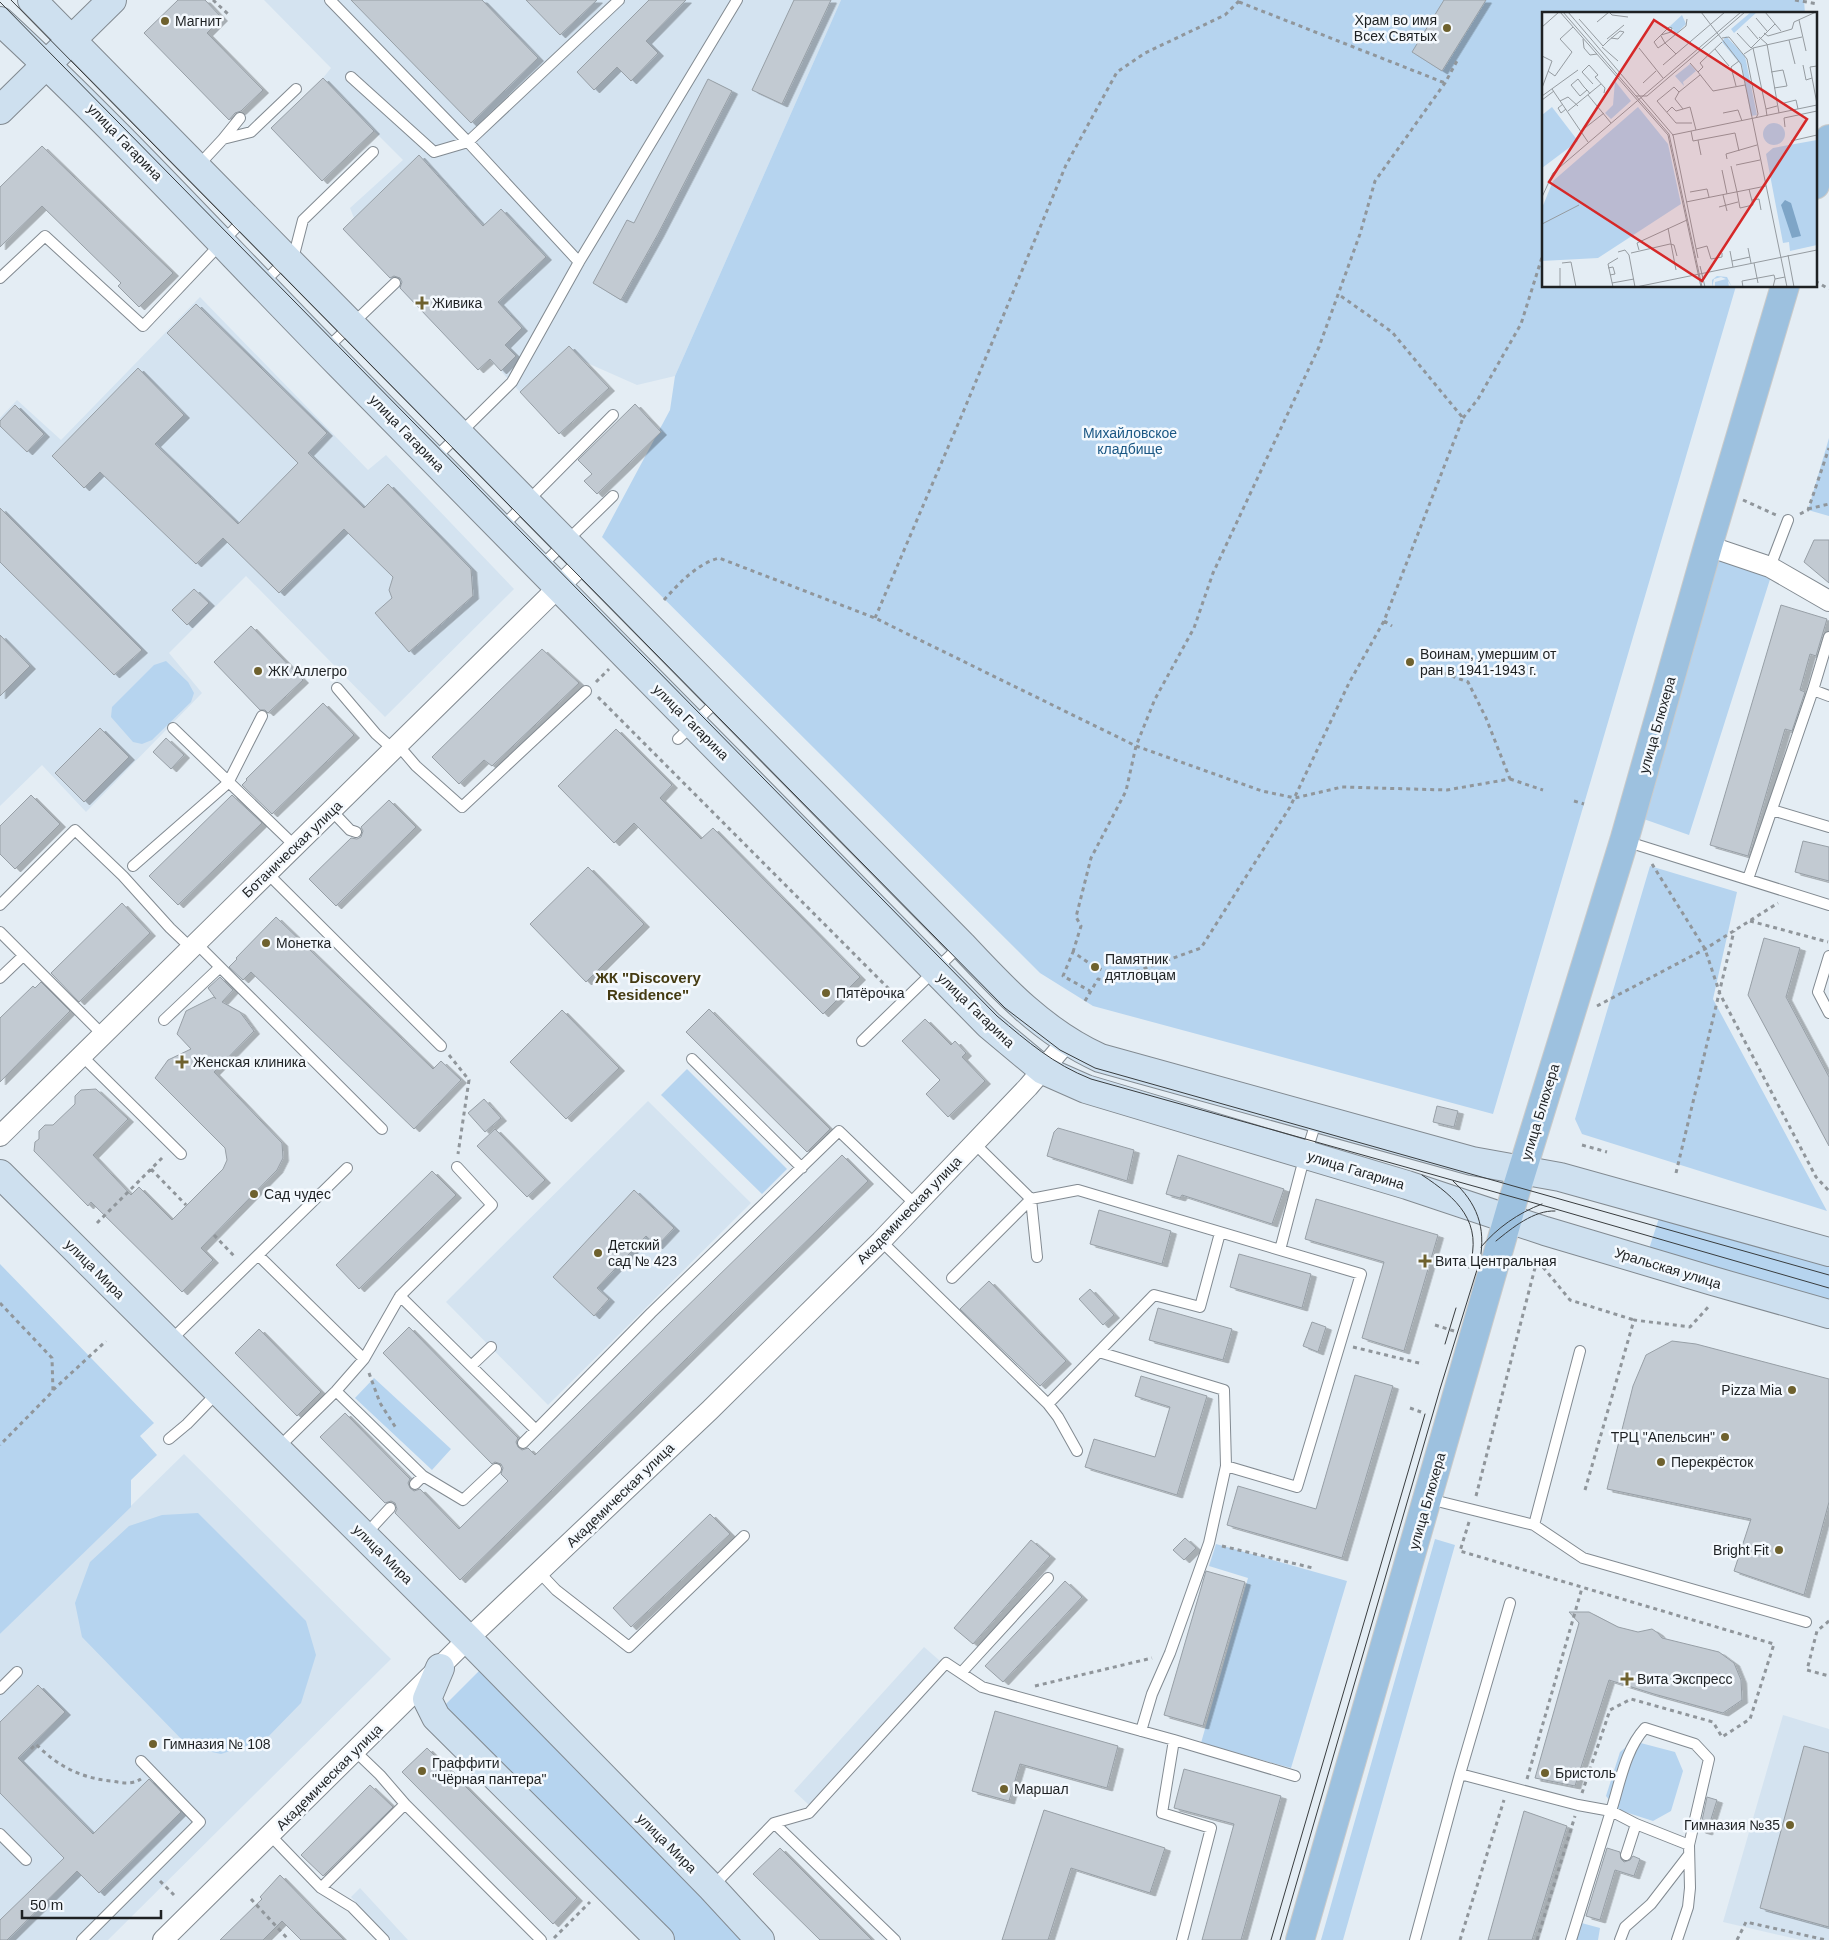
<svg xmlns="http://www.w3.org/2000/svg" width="1829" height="1940" viewBox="0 0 1829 1940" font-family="Arial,sans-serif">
<defs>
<filter id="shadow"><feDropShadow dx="5.5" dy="3" stdDeviation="0" flood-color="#0004"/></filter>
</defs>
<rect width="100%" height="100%" fill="#e4edf4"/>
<!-- built -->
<path fill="#d4e3f0" d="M264 0H841L675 376 637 385 585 362 569 346 520 392 490 359 478 370 343 229 354 218 350 208 403 160 374 131 322 181 271 128 323 78 331 68Z
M200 297 368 470 386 455 514 589 385 717 246 576 169 653 202 693 86 812 42 765 0 806V418L17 400 61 440Z
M648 1101 751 1203 548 1405 446 1302Z
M184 1454 391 1659 108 1940H0V1634Z
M924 1647 940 1661 809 1805 794 1791Z
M1783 1715 1829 1729V1940H1801L1723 1922Z
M360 1888 408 1940H391L351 1897Z"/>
<!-- green -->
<path fill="#b6d4ef" d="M841 0H1804L1805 14H1543V286H1736L1493 1114 1093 1006 1040 973 602 537 670 410 675 376Z
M1829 438V516L1808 510Z
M1718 556 1772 573 1689 835 1638 817Z
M166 661 188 682 194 693 191 702 152 740 142 744 133 742 111 717 112 707 154 665Z
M1650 866 1737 892 1713 999 1827 1211 1582 1134 1575 1119Z
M687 1069 787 1169 762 1194 661 1095Z
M1659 1218 1829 1266V1299L1649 1249Z
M0 1264 154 1423 140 1436 157 1455 131 1480V1507L0 1634Z
M374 1378 451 1449 432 1470 355 1398Z
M198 1513 306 1621 316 1655 301 1703 265 1740 221 1754 189 1747 82 1637 75 1603 90 1562 129 1526 162 1515Z
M1435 1539 1455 1545 1343 1940H1321Z
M1216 1544 1347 1581 1291 1768 1201 1743 1248 1578 1209 1566Z
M488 1662 760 1940H660L441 1723 446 1704Z
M1633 1741 1675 1752 1683 1771 1671 1811 1653 1821 1616 1809 1606 1796 1620 1752Z
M1574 1921 1600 1928 1598 1940H1569Z"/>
<!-- building -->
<path fill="#c2cad2" stroke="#979fa6" filter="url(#shadow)" d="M178 0H205L222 18 207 33 263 90 241 111 235 113 229 120 144 33Z
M351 0H482L538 58 471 123Z
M526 0H597L560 35Z
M649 0H686L646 41 658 53 631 81 617 67 594 90 577 72Z
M794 0H831L782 104 752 90Z
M1444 0H1486L1442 71 1412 52Z
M323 78 374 131 322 181 271 128Z
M708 79 732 91 658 234 621 300 593 283 627 220 634 223Z
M42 146 173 273 139 307 118 286 121 283 42 206 0 247V187Z
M419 155 483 226 501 209 546 257 498 302 522 328 505 345 516 356 501 371 490 359 478 370 400 288 402 282 400 278 394 276 390 278 343 229Z
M196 304 327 433 308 453 364 508 388 484 471 569 473 596 409 652 375 613 392 598 389 590 393 577 344 529 279 593 223 538 196 564 100 472 84 488 52 456 138 368 184 415 155 444 238 524 298 463 167 333Z
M569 346 609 388 559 434 520 392Z
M635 404 661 432 597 494 584 481 592 474 578 460Z
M15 405 44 434 27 452 0 426V421Z
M0 508 142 650 114 675 0 562Z
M1814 540H1829V583L1804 562Z
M194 589 209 603 187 625 172 610Z
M1781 605 1827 619 1816 656 1810 654 1800 690 1805 692 1792 731 1785 729 1748 856 1710 845Z
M251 626 303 680 268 713 265 710H260L214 662Z
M0 635 30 666 0 696Z
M542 649 579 683 492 766 484 760 459 784 432 757Z
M323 703 354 735 272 814 242 785 247 780 246 779Z
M100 728 129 757 84 802 55 773Z
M616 729 672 785 660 798 701 839 713 828 860 977 823 1014 634 823 614 843 558 786Z
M166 738 184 755 171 769 153 752Z
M31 795 60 824 15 869 0 854V826Z
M232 795 262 823 178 905 149 876Z
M389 800 416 827 336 906 309 879 351 838 357 839 361 837 363 831 361 827Z
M1803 841 1829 847V881L1795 872Z
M588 867 644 924 586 982 530 924Z
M122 903 150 933 79 1002 51 973Z
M276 917 433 1069 441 1061 461 1080 414 1129 251 972 243 980 229 967 237 959 236 958Z
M1764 938 1800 948 1786 997 1829 1077V1146L1748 995Z
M220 977 233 990 222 1002 240 1012 254 1031 214 1072 282 1143 283 1158 277 1170 201 1248 213 1260 182 1292 91 1202 88 1206 34 1151 35 1142 39 1139V1131L45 1125H53L75 1104V1096L81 1090 96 1089 128 1119 93 1155 131 1195 139 1187 172 1220 223 1169 227 1160 225 1148 155 1078 168 1060 191 1049 177 1034 186 1011 214 997 216 999 208 988Z
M41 982 70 1011 0 1082V1018L33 986 35 988Z
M709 1009 830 1129 807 1152 686 1032Z
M562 1010 619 1068 566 1119 510 1062Z
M925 1019 951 1045 955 1041 966 1053 962 1057 985 1081 948 1117 926 1094 940 1080 902 1041Z
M484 1099 501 1118 485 1132 468 1113Z
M1437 1106 1458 1111 1454 1127 1433 1122Z
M1058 1128 1134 1150 1127 1181 1047 1156 1054 1132Z
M495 1129 545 1180 527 1197 477 1146Z
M842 1155 868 1181 460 1580 395 1513 397 1509 395 1503 391 1501 385 1503 320 1437 345 1413 410 1479 408 1483 410 1488 414 1491 420 1489 459 1529 508 1481 501 1474 503 1468 501 1464 495 1462 492 1464 383 1353 409 1327 518 1438 516 1442 518 1447 522 1450 528 1448 535 1455Z
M1178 1155 1284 1189 1272 1224 1182 1195 1180 1198 1166 1194Z
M432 1171 456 1195 359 1289 336 1265Z
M634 1190 674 1228 657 1246 646 1236 597 1288 609 1299 594 1316 553 1277Z
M1316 1199 1438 1235 1404 1351 1362 1338 1384 1262 1305 1239Z
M1099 1210 1171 1231 1162 1264 1090 1244Z
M1239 1254 1311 1274 1302 1308 1230 1287Z
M989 1281 1066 1361 1040 1386 960 1309Z
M1090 1289 1114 1315 1103 1325 1079 1299Z
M1158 1308 1232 1329 1223 1360 1149 1340Z
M1312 1322 1326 1327 1318 1352 1303 1346Z
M259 1329 321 1392 297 1416 235 1353Z
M1672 1341 1696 1344 1829 1379V1502L1804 1595 1734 1571 1751 1519 1607 1489 1633 1386 1646 1355Z
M1355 1375 1393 1386 1342 1558 1227 1525 1238 1486 1316 1509Z
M1141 1376 1207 1396 1177 1495 1085 1467 1094 1439 1155 1457 1170 1407 1135 1396Z
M710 1514 730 1534 631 1627 613 1608Z
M1185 1538 1196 1548 1184 1560 1173 1550Z
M1031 1540 1050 1556 973 1644 954 1628Z
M1206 1571 1245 1582 1203 1726 1164 1715Z
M1065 1581 1082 1597 1003 1682 985 1666Z
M1569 1612H1589L1618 1627 1638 1632 1652 1629 1658 1633 1662 1638 1719 1652 1734 1663 1741 1680 1742 1700 1723 1713 1654 1694 1609 1680 1575 1786 1535 1778 1579 1623Z
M38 1685 65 1712 18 1758 93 1834 149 1779 181 1812 99 1893 77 1871 7 1940H0V1920L64 1858 0 1793V1722Z
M995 1711 1118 1746 1107 1788 1020 1764 1009 1801 972 1791Z
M1804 1746 1829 1753V1927L1760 1908Z
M427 1748 577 1898 553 1924 402 1772Z
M1184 1769 1281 1796 1241 1940H1202L1234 1824 1174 1808Z
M370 1785 393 1807 323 1876 301 1855Z
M1707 1797 1717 1800 1707 1832 1700 1830Z
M1044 1810 1165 1848 1150 1893 1071 1868 1048 1940H1002Z
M1524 1811 1567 1826 1532 1940H1488Z
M780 1848 872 1940H820L753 1874Z
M1607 1848 1620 1852 1621 1859 1624 1862 1630 1860 1633 1856 1640 1859 1634 1876 1615 1870 1600 1920 1586 1916Z
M280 1875 317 1913 344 1940H301L282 1921 263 1940H220L262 1899 260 1897Z"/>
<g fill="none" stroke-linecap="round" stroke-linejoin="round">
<defs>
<path id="lane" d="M330 0 468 142 579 262
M351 77 434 152 468 142 619 0
M223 139 240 118
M197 167 223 139 251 132 296 89
M0 278 45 236 143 326 245 218
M262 284 295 251 303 220 373 152
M325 350 395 283
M434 459 512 382 579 262 737 0
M501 528 613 415
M540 567 613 496
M1770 567 1788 520
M337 688 376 734 394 750
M1813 690 1829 696
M173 728 295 846
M678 739 719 699
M398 745 416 766 462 807 586 691
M331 810 350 830 356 832
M1772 810 1829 827
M1625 841 1829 905
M133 866 228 783 262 716
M267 873 441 1046
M1748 879 1813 690 1829 637
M0 905 75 830 123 876 170 928 191 948
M0 932 103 1035
M196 943 382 1129
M1829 956 1818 992 1829 1013
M0 978 23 956
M164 1020 219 968
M862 1041 961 945
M82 1056 181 1154
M692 1059 802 1168
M974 1143 1031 1199 1037 1257
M881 1241 1048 1404 1154 1295 1200 1307 1220 1233
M1280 1250 1301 1170 1317 1119
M258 1255 364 1359
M952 1278 1031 1199 1078 1190 1361 1274 1297 1487 1226 1466 1209 1543 1170 1653 1152 1694 1141 1731
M400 1296 536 1430 523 1443
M169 1342 347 1168
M1099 1352 1224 1390 1226 1466
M471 1366 491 1347
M336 1391 423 1476
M1048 1404 1058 1417 1077 1451
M536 1430 651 1313 839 1131 915 1204
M169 1439 187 1424 217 1393
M277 1449 336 1391 364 1359 400 1296 492 1205 457 1167
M415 1484 423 1476 463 1500 496 1469
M1429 1499 1534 1525 1583 1558 1806 1622
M1534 1525 1580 1351
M365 1535 390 1508
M539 1572 556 1590 629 1647 744 1536
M961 1673 1048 1578
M0 1689 17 1672
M1460 1774 1578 1805 1611 1811C1620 1783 1625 1750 1645 1728L1695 1744 1709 1759 1689 1845 1690 1888 1688 1907 1677 1940
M405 1804 541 1940
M774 1823 895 1940
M0 1834 26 1860
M270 1835 321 1888 352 1907 384 1940
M1626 1855 1636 1824
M712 1887 774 1823 809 1813 946 1663 982 1687 1174 1740
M321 1888 405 1804 380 1775 355 1751
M82 1940 200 1822 141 1761
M1182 1940 1211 1828 1162 1813 1174 1740 1295 1776
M1415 1940 1460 1774 1510 1603
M1571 1940 1611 1811 1636 1824 1689 1845
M1620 1940 1625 1927 1651 1904 1688 1856"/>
<path id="street" d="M1708 546 1770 567 1829 601
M0 1136 585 561
M163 1940 468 1639 710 1410 881 1241 1028 1087 1068 1040"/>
<path id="secondary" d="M32 0 962 945C1003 989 1043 1032 1100 1058L1472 1161 1560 1177 1829 1252
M0 21C118 130 226 249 339 364 537 566 736 768 935 970L989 1025 1043 1070 1086 1089 1407 1185 1545 1231 1713 1281 1829 1314
M0 110 112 0
M0 1174 468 1639 712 1888 760 1940
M440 1668 427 1699 436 1717 660 1940"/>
<path id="primary" d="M1815 185 1829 139
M1300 1940 1514 1197 1624 841 1708 546 1785 286"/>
</defs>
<!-- lane casing -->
<use href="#lane" stroke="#828a91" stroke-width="12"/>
<!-- street casing -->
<use href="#street" stroke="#828a91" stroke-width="22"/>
<!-- secondary casing -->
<use href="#secondary" stroke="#828a91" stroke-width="30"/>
<!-- primary casing -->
<use href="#primary" stroke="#c9caca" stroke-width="30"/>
<!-- path -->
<path stroke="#90969b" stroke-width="3" stroke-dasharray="4 4" stroke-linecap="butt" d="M213 0 229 15
M1795 0 1818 4
M1239 2 1445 83
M1815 281 1829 289
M1463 418 1478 399 1521 324 1543 254
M1743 500 1776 515
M1808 509 1829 504
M1800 514 1808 510 1829 448
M664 600C679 583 697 564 719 558L875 618 1136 746 1262 791 1295 798 1342 787 1447 790 1510 779 1486 718 1468 682 1435 670
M875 618 964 410 1066 165 1117 72 1145 53 1225 15 1240 0
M1384 621 1392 626
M596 682 609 669
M598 697 894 994
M1510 779 1543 790
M1574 801 1584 804
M1652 864 1705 949 1720 994 1816 1177 1829 1191
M1750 921 1828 942
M1073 952 1081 926 1076 917 1091 858 1126 791 1136 746 1155 699 1194 628 1213 573 1319 347 1360 234 1375 181 1445 83 1457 61
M1121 977 1201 948 1290 807 1349 683 1384 621 1463 418 1392 332 1338 294
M1085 1001 1098 979 1113 983 1121 977 1095 967 1073 952 1063 976 1090 991
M1597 1006 1705 949 1778 903
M449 1055 469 1080 458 1154
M1582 1145 1607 1152
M151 1169 186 1205
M1676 1173 1734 931
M97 1223 164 1156
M214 1235 236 1258
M1538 1261 1570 1300 1634 1320
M0 1303 52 1358 53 1391 0 1445
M1435 1325 1454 1331
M1353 1347 1423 1364
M369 1373 380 1403 396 1428
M53 1390 106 1341
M1410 1408 1421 1412
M1585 1490 1634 1320 1690 1327 1710 1305
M1476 1496 1537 1260
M1469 1522 1460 1551 1774 1644 1750 1719 1722 1737 1713 1722 1631 1699 1610 1710 1582 1793
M1222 1546 1313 1568
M1829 1621 1817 1631 1807 1670 1829 1676
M1035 1686 1152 1658
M31 1749 36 1744C57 1766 81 1778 111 1781 123 1783 131 1785 141 1779
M1527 1779 1582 1588
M160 1881 174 1895
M251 1899 287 1938V1940
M554 1938 590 1902
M1460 1940 1504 1800
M1537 1940 1575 1816
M1737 1940 1746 1922 1826 1940"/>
<!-- lane -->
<use href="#lane" stroke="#fff" stroke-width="10"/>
<!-- street -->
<use href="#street" stroke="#fff" stroke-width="20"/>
<!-- secondary -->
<use href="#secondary" stroke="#cee0ef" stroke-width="28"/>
<!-- primary -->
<use href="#primary" stroke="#9dc1df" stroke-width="28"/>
<!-- tram -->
<path stroke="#383c3e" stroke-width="1" d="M11 0 1005 1008 1060 1050 1095 1068 1829 1275
M0 2 997 1016C1028 1042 1053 1064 1091 1079L1552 1208 1829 1288
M1422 1175C1457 1198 1484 1222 1469 1268
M1496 1241C1512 1228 1534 1210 1555 1211
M1481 1247C1497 1228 1518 1213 1542 1204
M1445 1344 1456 1308
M1271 1940 1425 1414
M1280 1940 1440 1389 1480 1260C1486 1227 1477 1203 1453 1181"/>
</g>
<!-- markers -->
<g fill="#6e612e" stroke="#f4f9fe" stroke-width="2">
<circle cx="165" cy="21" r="5"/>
<circle cx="1447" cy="28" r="5"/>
<path d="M419.5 295.5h5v5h5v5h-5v5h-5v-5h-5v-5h5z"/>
<circle cx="1410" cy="662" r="5"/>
<circle cx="258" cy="671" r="5"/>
<circle cx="266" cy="943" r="5"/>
<circle cx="1095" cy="967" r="5"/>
<circle cx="826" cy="993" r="5"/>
<path d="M179.5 1054.5h5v5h5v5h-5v5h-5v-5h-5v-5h5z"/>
<circle cx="254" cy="1194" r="5"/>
<circle cx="598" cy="1253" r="5"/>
<path d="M1422.5 1253.5h5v5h5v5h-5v5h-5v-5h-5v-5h5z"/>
<circle cx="1792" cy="1390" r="5"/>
<circle cx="1725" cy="1437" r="5"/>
<circle cx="1661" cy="1462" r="5"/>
<circle cx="1779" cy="1550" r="5"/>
<path d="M1624.5 1671.5h5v5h5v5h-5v5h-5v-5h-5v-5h5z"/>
<circle cx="153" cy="1744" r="5"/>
<circle cx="422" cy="1771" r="5"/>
<circle cx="1545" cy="1773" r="5"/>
<circle cx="1004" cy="1789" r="5"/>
<circle cx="1790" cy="1825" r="5"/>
</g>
<g text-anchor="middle" stroke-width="5" stroke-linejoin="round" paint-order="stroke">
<!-- poi labels -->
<g font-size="14" fill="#1e2123" stroke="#f4f9fe" text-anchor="start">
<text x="1437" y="25" text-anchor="end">Храм во имя<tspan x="1437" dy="16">Всех Святых</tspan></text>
<text x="175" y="26">Магнит</text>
<text x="432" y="308">Живика</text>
<text x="1420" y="659">Воинам, умершим от<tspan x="1420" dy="16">ран в 1941-1943 г.</tspan></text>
<text x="268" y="676">ЖК Аллегро</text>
<text x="276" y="948">Монетка</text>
<text x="1105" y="964">Памятник<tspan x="1105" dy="16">дятловцам</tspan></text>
<text x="836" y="998">Пятёрочка</text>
<text x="193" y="1067">Женская клиника</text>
<text x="264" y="1199">Сад чудес</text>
<text x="608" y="1250">Детский<tspan x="608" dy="16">сад № 423</tspan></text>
<text x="1435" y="1266">Вита Центральная</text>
<text x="1782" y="1395" text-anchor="end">Pizza Mia</text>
<text x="1715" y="1442" text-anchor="end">ТРЦ "Апельсин"</text>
<text x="1671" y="1467">Перекрёсток</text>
<text x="1769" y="1555" text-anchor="end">Bright Fit</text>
<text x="1637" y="1684">Вита Экспресс</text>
<text x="163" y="1749">Гимназия № 108</text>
<text x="432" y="1768">Граффити<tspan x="432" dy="16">"Чёрная пантера"</tspan></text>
<text x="1555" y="1778">Бристоль</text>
<text x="1014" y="1794">Маршал</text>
<text x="1780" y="1830" text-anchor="end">Гимназия №35</text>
</g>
<!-- street labels -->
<g font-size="14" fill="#1e2123" stroke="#f4f9fe">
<text transform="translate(125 142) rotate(46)" y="5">улица Гагарина</text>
<text transform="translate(407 433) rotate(46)" y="5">улица Гагарина</text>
<text transform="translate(691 722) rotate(45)" y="5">улица Гагарина</text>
<text transform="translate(1657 725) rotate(-74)" y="5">улица Блюхера</text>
<text transform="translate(292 849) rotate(-44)" y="5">Ботаническая улица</text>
<text transform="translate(976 1010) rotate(44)" y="5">улица Гагарина</text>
<text transform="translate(1540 1112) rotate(-73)" y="5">улица Блюхера</text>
<text transform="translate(1356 1170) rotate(17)" y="5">улица Гагарина</text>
<text transform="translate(909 1210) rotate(-46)" y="5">Академическая улица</text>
<text transform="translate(1668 1268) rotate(17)" y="5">Уральская улица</text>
<text transform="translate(95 1269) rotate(45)" y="5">улица Мира</text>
<text transform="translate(620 1495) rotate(-44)" y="5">Академическая улица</text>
<text transform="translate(1427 1501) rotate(-74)" y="5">улица Блюхера</text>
<text transform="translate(383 1554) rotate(45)" y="5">улица Мира</text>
<text transform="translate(329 1777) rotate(-45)" y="5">Академическая улица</text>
<text transform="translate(667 1843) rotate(45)" y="5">улица Мира</text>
</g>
<!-- park labels -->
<g font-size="14" fill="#1a5784" stroke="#f4f9fe">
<text x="1130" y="438">Михайловское<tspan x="1130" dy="16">кладбище</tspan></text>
</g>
<!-- neighbourhood labels -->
<g font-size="15" font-weight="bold" fill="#453b12" stroke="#f4f9fe">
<text x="648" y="983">ЖК "Discovery<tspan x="648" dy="17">Residence"</tspan></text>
</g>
</g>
<!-- overview -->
<g transform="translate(1542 12)">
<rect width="275" height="275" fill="#e4edf4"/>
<path d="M209 0H215L192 21 189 17ZM140 3 144 12 133 23 131 17 127 15ZM184 24 203 44 215 103 209 104 200 54 180 30ZM148 52 154 59 141 70 142 74 133 64ZM73 69 89 89 69 107 63 101 71 93ZM10 95 36 129 0 156V103ZM96 95 126 132 139 192 56 246 0 249V196L11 169ZM221 122a11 11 0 1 1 22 0a11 11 0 1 1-22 0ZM275 128V233L248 239 247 230 241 231 224 142 231 136ZM175 264 185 265 190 275 186 269 187 275H173V270L184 267 179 265 172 267 170 275V268Z" fill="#b6d4ef"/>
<path d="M243 188 249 191 259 224 250 226 239 193Z" fill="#7ea5c7"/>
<path fill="none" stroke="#959ba0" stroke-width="1" d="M18 0 126 123 159 275M21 0 127 122 160 275M26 0 131 123 156 246M67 0 70 3 86 5M159 0 199 52 245 275M223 0 239 19M214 6 225 19M37 7 61 34 66 29 78 19 82 20 76 27 69 26M257 8 264 39M55 10 67 0M205 14 216 27M0 15 17 0M195 21 209 36M222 21 226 24 250 17 252 10 274 0M119 23 129 20 130 16 127 15 112 30 116 36 123 31 134 42M119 24 123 31 144 14 145 7M217 25 225 32 237 101M180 26 187 25 205 47 216 102 214 106M41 27 42 36 48 43 55 42M65 27 82 13M247 28 253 52M60 35 76 49M97 36 121 66M209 36 233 12M211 36 224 97M173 37 187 54M202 42 211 36 260 25M0 44 10 49 0 76M148 51 156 60 161 55 158 51 180 30M121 53 183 0M261 53 264 68 270 66M275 54 268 55 275 92M6 59 13 64 30 40 18 27 31 15M156 60 171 79 203 73M229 60 241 58 245 74 232 76M101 71 114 59M51 72 40 60 47 53 56 63 53 65 63 76 62 81M194 74 189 55 197 49M10 77 46 130M45 78 38 84 29 73 36 67 42 75 46 79 48 82M137 80 133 87 141 97M46 83 69 111M0 84 36 58M94 84H105L203 0M0 88 12 79M18 89 26 85 36 94M242 91 254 88 256 97M21 92 16 96 19 101 24 97M26 99 59 72M125 100 130 95 134 99 148 95 154 118M181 101 196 98 200 109M225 104 224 97 235 94M150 111H134L115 89 132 75 137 80 158 63M243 115 242 106 275 99M39 119 62 101M149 119 151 129 193 121M193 121 197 139M130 123 275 93M156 128 159 143M249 129 275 123M185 147 184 142 215 133M194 153 218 148M189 154 195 180M180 158 185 182M148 180 165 177 167 185M195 180 198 196 211 193 207 177M181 183 185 199M0 185 11 161 199 0M210 188 217 187 219 198M144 190 224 174M177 195 196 190M0 212 37 193M126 216 134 258M206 236 209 251M154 237 165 234 169 247 180 245V241M97 238 95 231 145 208M188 239 191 255M76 240 83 238 87 243 93 275M89 241 128 232 132 233 135 244M246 243 252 275M190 249 208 245M20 251 29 250 34 275M212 251 216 271M158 254 163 275M18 256V275M66 256 71 255 73 262 68 263M70 271 92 267M71 275 66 252 76 246M94 275 275 238M201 275 200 269 232 263 233 267M231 275 233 267 243 265"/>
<path fill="#d62828" fill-opacity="0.15" stroke="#d62828" stroke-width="2.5" d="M112 8 265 107 160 269 7 170Z"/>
<rect width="275" height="275" fill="none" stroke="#1e2123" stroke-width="2.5"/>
</g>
<!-- scale -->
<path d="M22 1910v8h139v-8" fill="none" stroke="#1e2123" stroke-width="2.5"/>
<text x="30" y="1910" font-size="15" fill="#1e2123" stroke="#f4f9fe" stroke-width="4" paint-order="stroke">50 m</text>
</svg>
